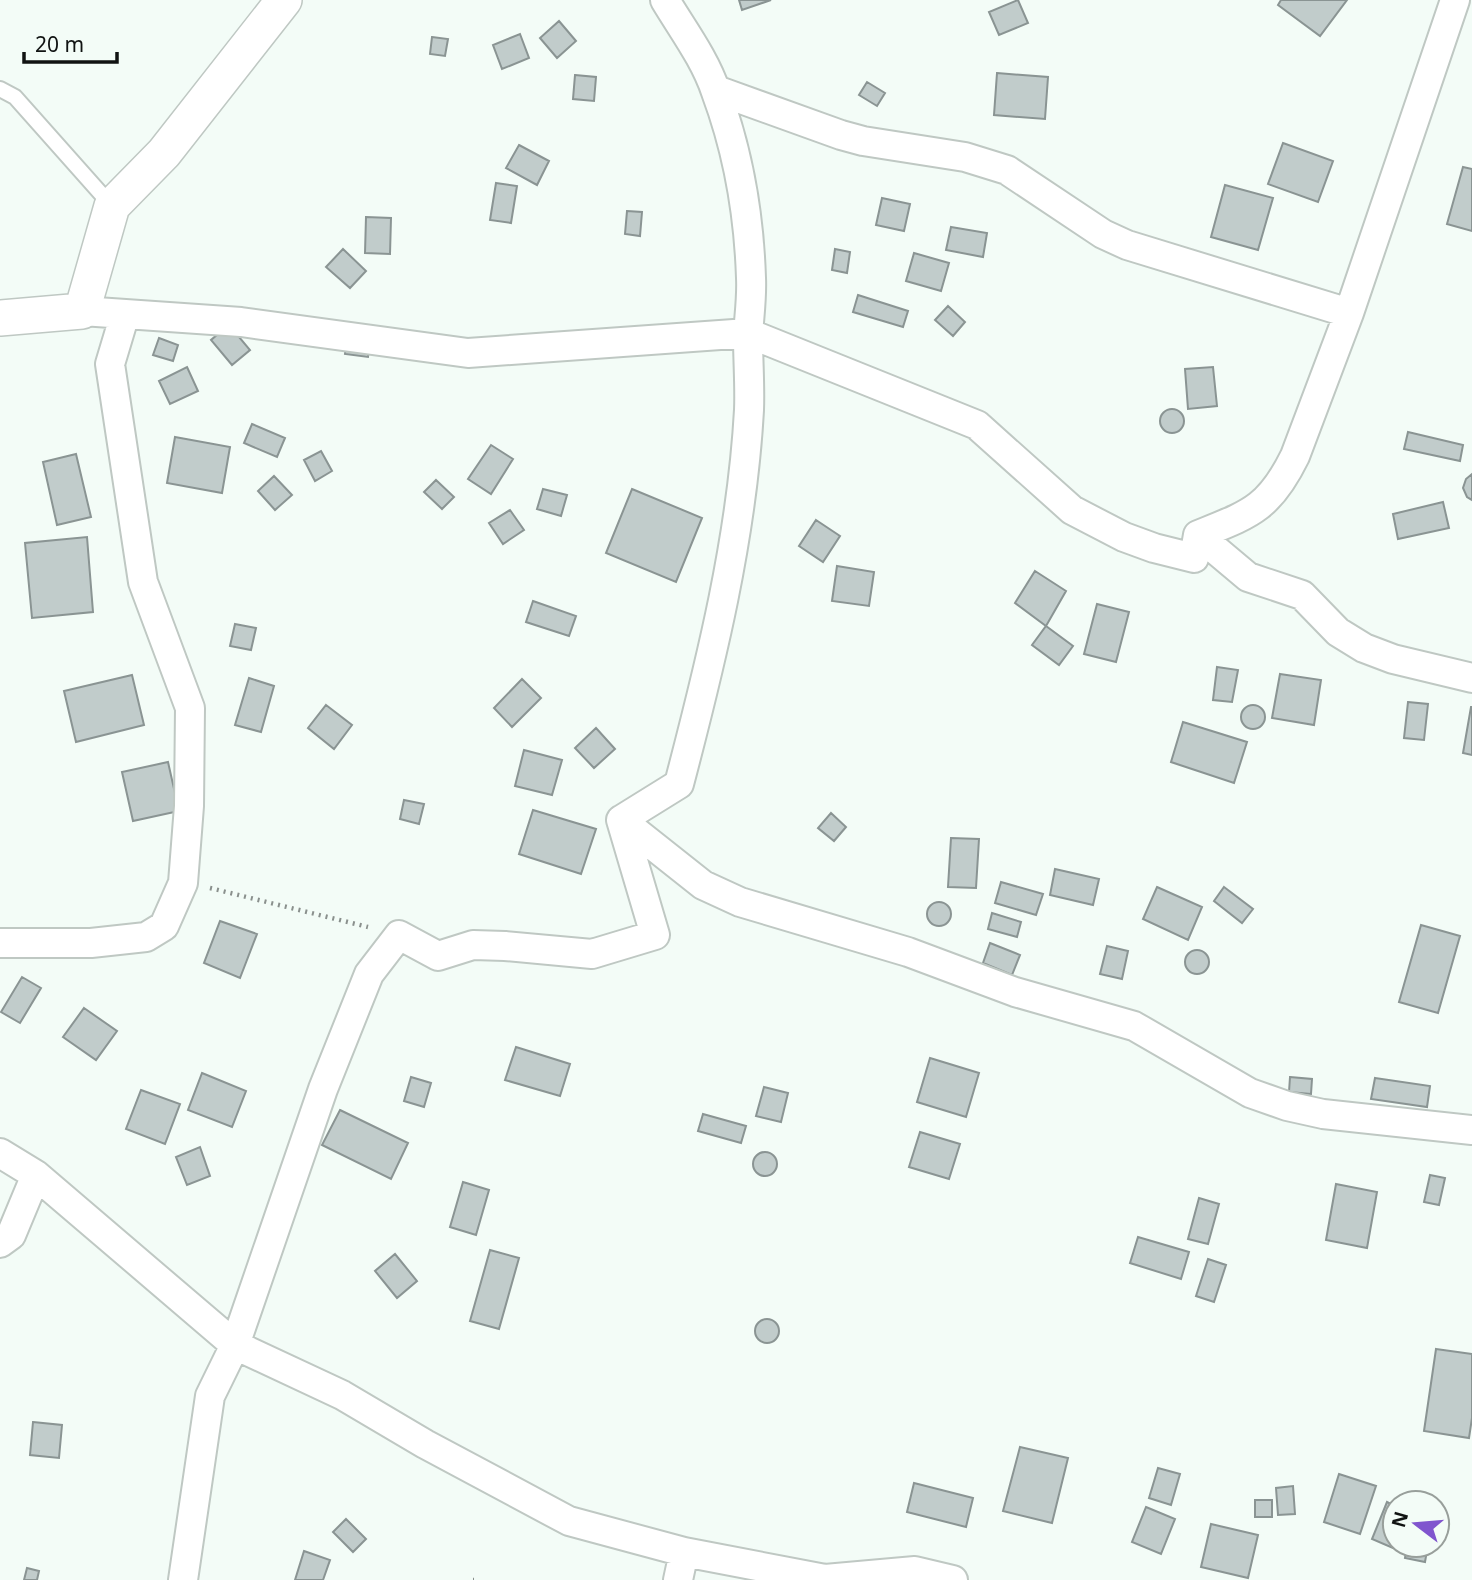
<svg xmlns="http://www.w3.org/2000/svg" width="1472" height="1580" viewBox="0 0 1472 1580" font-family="'Noto Sans',sans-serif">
<rect width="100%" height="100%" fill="#f3fcf7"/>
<!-- building -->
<path fill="#c1cccb" stroke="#8a9493" stroke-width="2" d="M739 0H771L742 10Z
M1018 0 1028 23 999 35 989 12Z
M1281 0H1347L1320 36 1278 5Z
M559 21 576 41 557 58 540 38Z
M520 34 529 58 502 69 493 45Z
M432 37 448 39 445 56 430 54Z
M997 73 1048 77 1045 119 994 115Z
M575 75 596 77 594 101 573 99Z
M867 82 885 93 877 106 859 95Z
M1283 143 1333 161 1318 202 1268 184Z
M519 145 549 161 537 185 506 168Z
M1463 167 1472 169V231L1447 224Z
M496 183 517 186 511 223 490 220Z
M1225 185 1273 198 1258 250 1211 237Z
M882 198 910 204 904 231 876 225Z
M627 211 642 212 640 236 625 234Z
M366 217 391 218 390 254 365 253Z
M951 227 987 233 983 257 946 250Z
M343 249 366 271 350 288 326 267Z
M835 249 850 252 847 273 832 270Z
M914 253 949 263 941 291 906 281Z
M858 295 908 311 903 327 853 312Z
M948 306 965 322 953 336 935 320Z
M229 325 250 350 232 365 211 340Z
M159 338 178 345 173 361 153 355Z
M347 338 370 341 368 357 345 354Z
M187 367 198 391 170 404 159 381Z
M1213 367 1217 406 1188 409 1185 369Z
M1160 421a12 12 0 1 1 24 0a12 12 0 1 1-24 0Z
M252 424 285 438 277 457 244 443Z
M1408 432 1463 445 1460 461 1404 449Z
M175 437 230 447 222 493 167 483Z
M491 445 513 459 491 494 468 479Z
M321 451 332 471 315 481 304 460Z
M76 454 91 517 57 525 43 462Z
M1472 474V500L1467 497 1463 488 1466 479Z
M274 476 292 495 275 510 258 491Z
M436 480 454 497 442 509 424 492Z
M543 489 567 495 561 516 537 509Z
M632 489 702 518 676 582 606 553Z
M1443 502 1449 528 1398 539 1393 514Z
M510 510 524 530 503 544 489 523Z
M816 520 840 536 823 562 799 546Z
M87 537 93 612 32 618 25 543Z
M837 566 874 572 869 606 832 601Z
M1035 571 1066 591 1046 626 1015 603Z
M533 601 576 616 569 636 526 622Z
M1097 604 1129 612 1116 662 1084 654Z
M235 624 256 628 251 650 230 646Z
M1046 626 1073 646 1059 665 1032 645Z
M1217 667 1238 670 1232 702 1213 700Z
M1280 674 1321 680 1314 725 1272 718Z
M132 675 144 725 76 742 64 691Z
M249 678 274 686 261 732 235 725Z
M522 679 541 698 512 727 494 708Z
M1408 702 1428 704 1424 740 1404 738Z
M1241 717a12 12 0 1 1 24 0a12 12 0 1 1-24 0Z
M326 705 352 725 334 749 308 728Z
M1471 707H1472V755L1463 753Z
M1183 722 1247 742 1234 783 1171 762Z
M596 728 615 749 594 768 575 748Z
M524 750 562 760 552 795 515 786Z
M168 762 179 811 133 821 122 772Z
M404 800 424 804 419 824 400 819Z
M533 810 596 829 581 874 519 854Z
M831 813 846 827 834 841 818 828Z
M951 838 979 839 976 888 948 887Z
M1055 869 1099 879 1093 905 1050 895Z
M1001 882 1043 894 1036 915 995 903Z
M1157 887 1202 907 1188 940 1143 919Z
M1224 887 1253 909 1242 923 1214 901Z
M927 914a12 12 0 1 1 24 0a12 12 0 1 1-24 0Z
M992 913 1021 922 1017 937 988 929Z
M220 921 257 934 240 978 204 963Z
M1421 925 1460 936 1438 1013 1399 1002Z
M990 943 1020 955 1012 975 983 963Z
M1107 946 1128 951 1122 979 1100 974Z
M1185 962a12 12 0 1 1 24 0a12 12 0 1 1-24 0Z
M22 977 41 988 20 1023 1 1012Z
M84 1008 117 1031 96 1060 63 1037Z
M516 1047 570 1064 560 1096 505 1080Z
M930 1058 979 1073 966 1117 917 1102Z
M202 1073 246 1091 232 1127 188 1110Z
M411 1077 431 1083 424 1107 404 1101Z
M1290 1077 1312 1079 1311 1094 1289 1092Z
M1375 1078 1430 1086 1427 1107 1371 1099Z
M764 1087 788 1093 781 1122 756 1116Z
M141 1090 180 1104 165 1144 126 1129Z
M340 1110 408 1143 391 1179 322 1145Z
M703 1114 746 1126 741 1143 698 1131Z
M920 1132 960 1144 949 1179 909 1167Z
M200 1147 210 1176 187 1185 176 1157Z
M753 1164a12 12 0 1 1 24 0a12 12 0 1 1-24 0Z
M1430 1175 1445 1178 1439 1205 1424 1202Z
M463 1182 489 1190 476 1235 450 1227Z
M1336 1184 1377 1192 1367 1248 1326 1240Z
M1199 1198 1219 1204 1208 1244 1188 1239Z
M1138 1237 1189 1252 1181 1279 1130 1263Z
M490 1250 519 1258 499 1329 470 1321Z
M395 1254 417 1281 397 1298 375 1271Z
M1208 1259 1226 1265 1214 1302 1196 1296Z
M755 1331a12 12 0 1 1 24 0a12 12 0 1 1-24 0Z
M1436 1349 1472 1354V1418L1469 1438 1424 1431Z
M33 1422 62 1425 59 1458 30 1455Z
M1020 1447 1068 1458 1052 1523 1003 1511Z
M1158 1468 1180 1474 1171 1505 1149 1498Z
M1339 1474 1376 1486 1360 1534 1324 1522Z
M914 1483 973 1498 966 1527 907 1512Z
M1293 1486 1295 1514 1278 1515 1276 1488Z
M1255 1500H1272V1517H1255Z
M1387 1502 1395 1506 1393 1548 1372 1539Z
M1146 1507 1175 1519 1161 1554 1132 1542Z
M346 1519 366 1539 353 1552 333 1532Z
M1211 1524 1258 1535 1248 1578 1201 1567Z
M1407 1545H1428L1425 1562 1405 1558Z
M304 1551 330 1560 323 1580H295Z
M27 1568 39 1571 37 1580H24Z"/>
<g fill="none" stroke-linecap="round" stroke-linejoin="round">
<defs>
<path id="service" d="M0 89 15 97 111 205"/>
<path id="minor" d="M716 90 841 135 863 141 965 157 1007 170 1103 234 1127 245 1349 313
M82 311 241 322 468 353 748 333 977 425 1072 510 1124 537 1154 548 1194 558 1198 535 1248 577 1302 595 1338 632 1364 648 1393 659 1472 678
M1198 535C1250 514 1269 509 1295 456L1349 313 1455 0
M621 820 703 885 740 902 908 952 1015 992 1134 1026 1250 1093 1287 1106 1323 1114 1472 1130
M0 943H91L146 937 164 926 183 883 189 806 190 708 143 582 110 364 125 314
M0 1153 36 1175 235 1345 342 1395 425 1444 569 1521 684 1552 825 1579 915 1571 953 1580
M0 1243 11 1235 36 1175
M183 1580 210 1396 235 1345 323 1089 369 974 399 935 438 956 473 945 505 946 592 954 655 935 621 820 679 784C711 662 742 537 749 410 750 386 748 361 748 336 749 317 752 298 751 278 749 215 738 151 716 92 705 59 683 30 665 0
M678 1580 684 1552"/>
<path id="tertiary" d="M0 318 82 311 112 206 164 153 284 0"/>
</defs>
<!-- service casing -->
<use href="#service" stroke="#bfc8c3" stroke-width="18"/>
<!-- minor casing -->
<use href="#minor" stroke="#bfc8c3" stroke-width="32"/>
<!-- tertiary casing -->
<use href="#tertiary" stroke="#bfc8c3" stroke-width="38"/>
<!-- path -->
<path stroke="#8a908d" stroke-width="4.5" stroke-dasharray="2 5" stroke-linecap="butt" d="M210 888 368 927
M473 1580H474"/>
<!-- service -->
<use href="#service" stroke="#fff" stroke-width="14"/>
<!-- minor -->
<use href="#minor" stroke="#fff" stroke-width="28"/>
<!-- tertiary -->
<use href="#tertiary" stroke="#fff" stroke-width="35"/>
</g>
<!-- north arrow -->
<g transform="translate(1416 1524) rotate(286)"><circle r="33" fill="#f3fcf7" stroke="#989f9b" stroke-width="2"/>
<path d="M0-5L12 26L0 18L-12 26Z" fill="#8055ce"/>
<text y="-10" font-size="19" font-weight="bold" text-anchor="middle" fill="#101312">N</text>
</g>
<!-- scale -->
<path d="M24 52v10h93v-10" fill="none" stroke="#101312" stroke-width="3.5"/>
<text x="35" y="52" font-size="21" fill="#101312" stroke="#f3fcf7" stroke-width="5" paint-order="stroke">20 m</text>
</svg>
